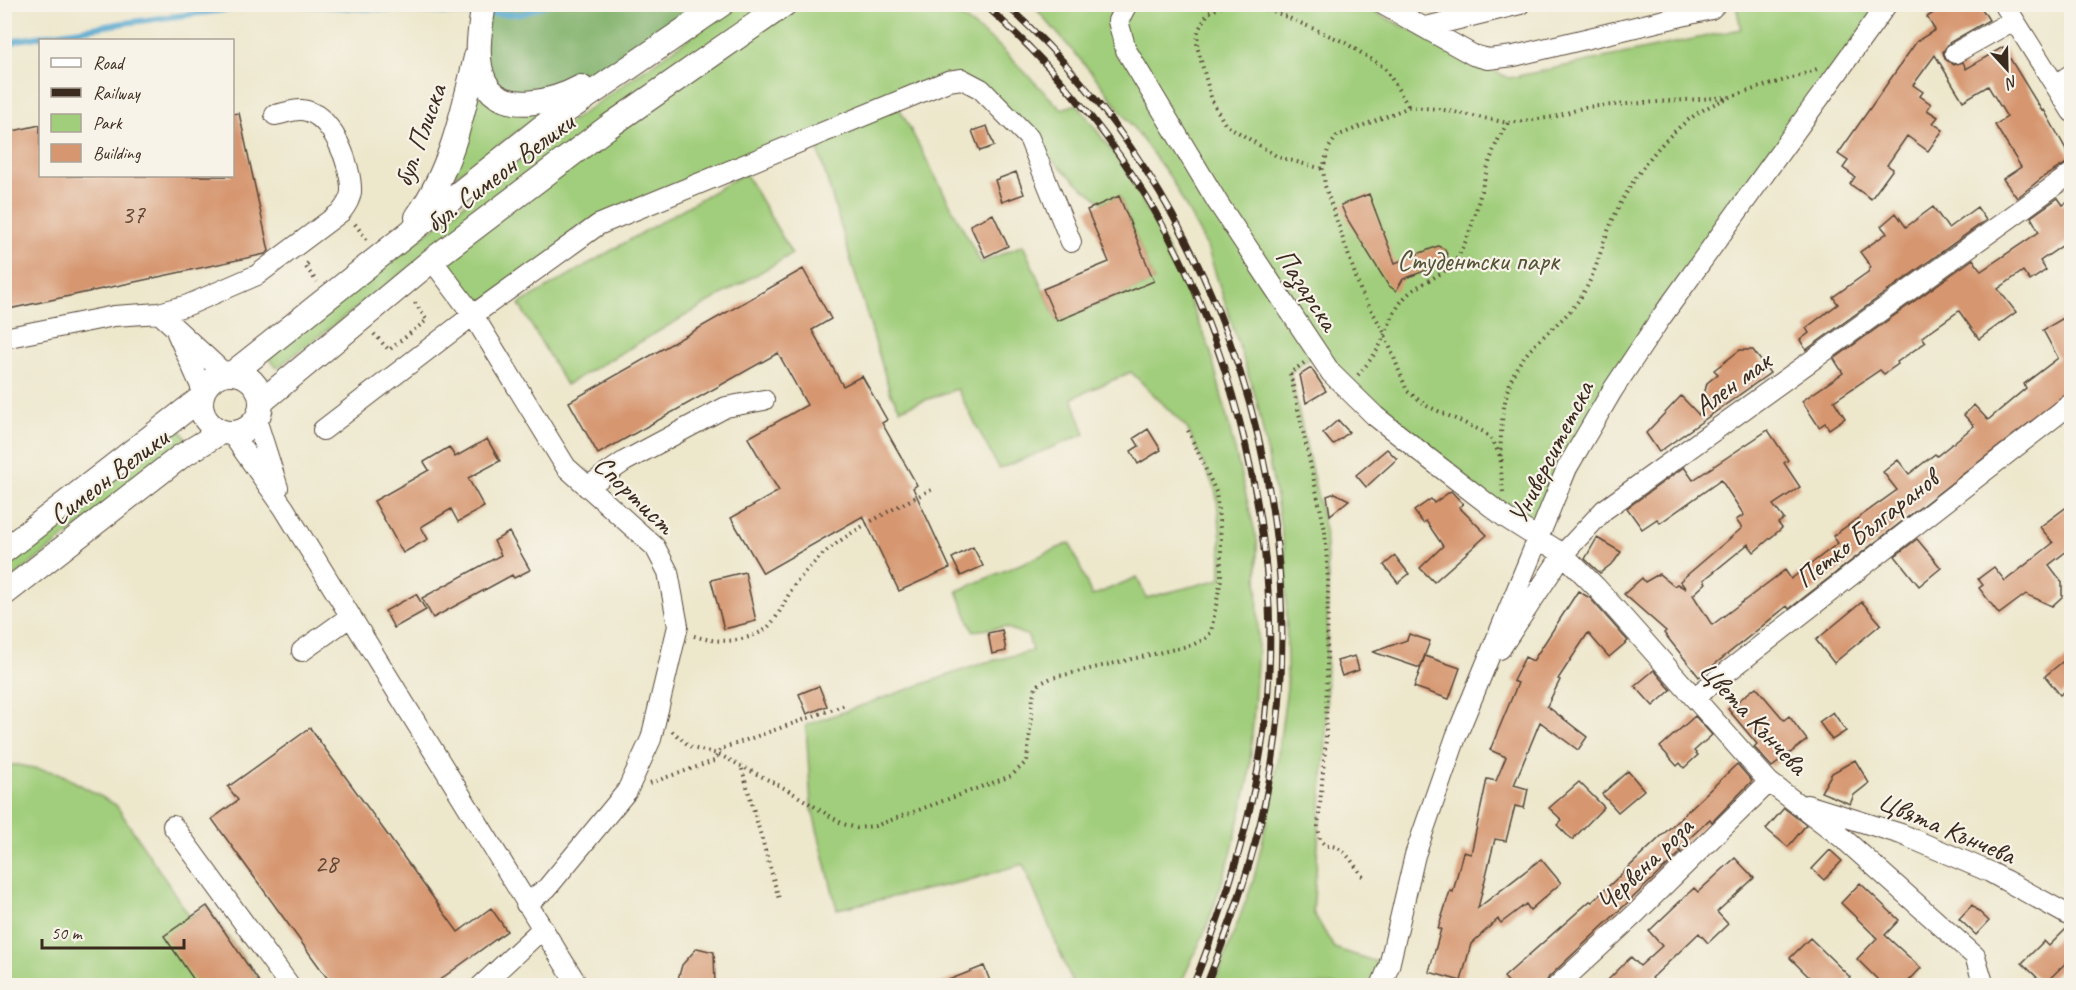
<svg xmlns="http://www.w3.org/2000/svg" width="2076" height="990" viewBox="0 0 2076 990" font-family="Caveat,sans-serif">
<rect width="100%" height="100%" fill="#f7f3e8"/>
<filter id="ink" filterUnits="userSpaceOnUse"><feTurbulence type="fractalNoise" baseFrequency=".0167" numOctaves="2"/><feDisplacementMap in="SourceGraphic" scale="12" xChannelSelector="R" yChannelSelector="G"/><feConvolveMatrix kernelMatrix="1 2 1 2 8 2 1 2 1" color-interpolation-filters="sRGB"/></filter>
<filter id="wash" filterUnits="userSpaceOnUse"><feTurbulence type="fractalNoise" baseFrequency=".008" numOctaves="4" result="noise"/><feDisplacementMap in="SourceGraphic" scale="24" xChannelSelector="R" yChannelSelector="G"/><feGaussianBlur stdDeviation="1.35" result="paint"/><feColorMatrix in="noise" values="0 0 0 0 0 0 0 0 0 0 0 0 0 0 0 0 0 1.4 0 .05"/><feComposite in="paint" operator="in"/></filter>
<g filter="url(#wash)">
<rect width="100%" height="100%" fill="#ede7cc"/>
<!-- green -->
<path fill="#a1ce7b" stroke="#6e7c4c" stroke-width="1.5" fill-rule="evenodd" d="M736 5H779L570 146 277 368 268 357 562 128Z
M785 5H946L998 45 1061 109 1077 104 1126 170 1169 252 1210 349 1257 540 1258 649 1249 779 1231 854 1207 927 1180 985H1066L1072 981 1023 864 966 881 837 909 811 805 806 725 983 663 1032 651 1028 636 1005 627 973 631 957 591 1070 543 1092 596 1137 577 1146 598 1221 579V538L1216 492 1187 428 1131 372 1072 398 1085 434 999 469 957 389 900 409 890 392 814 136 598 225 473 315 432 260ZM963 79 1082 187 1103 203 1119 196 1154 281 1057 321 1023 245 981 263 896 102Z
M1033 5H1360L1509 78 1741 29 1736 5H1887L1660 319 1537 538 1315 355 1290 373 1325 530 1328 580 1326 739 1313 912 1334 948 1389 966 1381 985H1214L1253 882 1272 799 1287 687 1286 562 1276 497 1257 402 1207 247 1170 177 1097 79Z
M480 85 546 111 454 177Z
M745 173 792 254 566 385 519 304Z
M178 427 188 441 5 584V562Z
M4 765H18L59 773 116 805 190 917 207 906 262 985H5Z"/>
<!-- forest -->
<path fill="#80b16b" stroke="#5e6e44" stroke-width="1.5" d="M484 5H722L560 99 539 103 485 83Z"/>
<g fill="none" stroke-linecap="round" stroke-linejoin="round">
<!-- stream -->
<path stroke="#51a6cd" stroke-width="6" d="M282 4 477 14
M487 14H522L547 4
M4 47 18 40 124 23 269 4"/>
</g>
<g id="blocks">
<!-- building -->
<path fill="#d6966f" d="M1947 4H1979L1989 20 1949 43 1943 52 1945 59 1954 65 1963 62 1966 69 2003 47 2042 111 2044 110 2072 160 2043 177 2017 198 2003 179 2021 167 1995 125 2007 117 1988 86 1963 101 1935 55 1913 85 1923 92 1920 96 1931 104 1927 110 1938 117 1933 123 1943 130 1928 151 1907 136 1887 165 1893 169 1871 199 1850 184 1855 177 1843 168 1848 161 1838 154 1917 41 1935 30 1927 17Z
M239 113 269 251 265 254 4 310V133L40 125V176H232V114Z
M987 126 994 146 980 151 972 131Z
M1016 172 1024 194 1002 202 995 180Z
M1369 194 1395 263 1438 246 1445 249 1448 258 1443 264 1403 279 1396 291 1388 285 1346 217 1341 205Z
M1119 196 1154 281 1057 321 1043 289 1109 262 1087 210Z
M2058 198 2063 205 2072 200V239L2040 261 2046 270 2030 281 2023 271 1998 289 2016 312 1979 339 1959 311 1922 337 1926 342 1897 362 1898 364 1884 374 1880 370 1834 401 1845 418 1829 429 1825 423 1819 427 1802 401 1843 373 1834 359 1973 259 1981 271 2039 232 2031 217Z
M1933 207 1948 228 1977 207 1986 220 1806 350 1800 340 1809 333 1806 328 1838 304 1833 297 1868 272 1871 267 1860 252 1887 233 1881 226 1896 213 1906 227Z
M993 214 1008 246 985 257 970 225Z
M803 269 831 319 812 330 843 386 862 376 887 420 882 423 917 485 913 488 950 568 899 591 863 516 763 573 731 518 779 491 748 438 807 405 778 353 598 454 569 402Z
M2072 313V390L1789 609 1787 606 1699 677 1664 633 1666 631 1624 594 1642 578 1645 582 1659 574 1674 586 1677 584 1686 589 1680 581 1742 528 1736 520 1744 515 1721 480 1660 523 1657 519 1642 529 1627 508 1684 467 1693 480 1768 430 1788 460 1784 463 1800 487 1773 505 1784 519 1778 523 1782 528 1754 552 1748 544 1704 580 1706 583 1693 595 1712 625 1785 570 1791 579 1838 543 1833 536 1897 490 1883 472 1898 460 1909 474 1935 454 1937 456 1974 426 1964 415 1974 405 1988 420 2026 388 2024 384 2058 358 2043 330Z
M1740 350H1753L1770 373 1659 452 1646 433 1681 396 1699 415 1707 383 1718 374 1714 370Z
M1311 368 1326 391 1306 403 1300 375Z
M1338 420 1349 432 1333 445 1323 433Z
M1148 429 1161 450 1138 464 1131 451 1139 446 1134 438Z
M487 439 500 461 468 478 484 507 458 522 451 509 421 527 428 539 403 553 374 501 429 470 424 462 449 447 455 457Z
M1387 449 1397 459 1366 487 1356 475Z
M1451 491 1463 504 1459 507 1487 535 1434 582 1420 568 1443 546 1426 521 1423 523 1414 511 1431 499 1434 503Z
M1335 493 1349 500 1330 515 1327 496Z
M2072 503V547L2049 565 2062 582V597L2052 606 2026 594 1999 614 1979 588 1983 585 1978 579 1994 567 2005 581 2053 543 2040 527Z
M509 532 530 570 514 578 512 575 433 618 422 598 501 555 494 541Z
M1597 538 1621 552 1614 562 1600 573 1585 559Z
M1917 539 1941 568 1919 586 1895 556Z
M973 547 983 566 961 576 952 558Z
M1395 556 1409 574 1398 583 1384 565Z
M745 572 756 621 724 629 711 580Z
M1578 591 1590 598 1628 641 1609 657 1588 633 1558 679 1560 680 1547 706 1587 737 1578 750 1540 722 1514 785 1528 789 1524 808 1515 806 1506 841 1495 839 1478 908 1541 859 1561 883 1530 910 1526 904 1501 923 1498 919 1471 944 1461 981 1429 972 1441 929H1438L1450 891 1453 892 1463 852 1471 854 1487 779 1496 781 1506 757 1490 750 1518 683 1513 681 1525 657 1533 661Z
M416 594 426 610 394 628 385 611Z
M1862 602 1881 624 1834 663 1816 640Z
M1002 630 1006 651 992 654 988 633Z
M1409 634 1430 641 1420 668 1373 652 1407 640Z
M2072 654V686L2060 695 2045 676Z
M1355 656 1359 670 1342 676 1337 661Z
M1425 656 1460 668 1449 699 1414 687Z
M1654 670 1671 690 1653 706 1635 686Z
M819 686 827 706 807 714 799 694Z
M1756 687 1784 720 1789 716 1807 740 1772 767 1754 747 1757 744 1728 709Z
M1833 712 1846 731 1832 740 1819 722Z
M1695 716 1712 735 1694 751 1698 755 1684 768 1680 763 1677 766 1660 747Z
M310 728 458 932 491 908 507 931 431 986H333L212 819 238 800 228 787Z
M1855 760 1869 783 1854 795 1850 804 1821 792 1832 773Z
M1737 764 1752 781 1712 822 1710 819 1678 849 1681 852 1549 977 1544 986H1512L1504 977 1590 901 1592 902Z
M1628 771 1644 790 1618 812 1602 794Z
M1579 782 1604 807 1572 840 1557 825 1562 820 1549 808Z
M1784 808 1806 825 1788 847 1766 829Z
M1830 850 1842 861 1824 880 1812 869Z
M1735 858 1754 878 1717 912 1728 924 1708 943 1699 933 1652 978 1659 986H1602L1631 957 1640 966 1662 946 1649 931 1694 888 1698 892Z
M1860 883 1899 920 1885 935 1921 968 1904 986H1884L1857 959 1877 938 1841 903Z
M1972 905 1989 921 1976 935 1959 919Z
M207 906 262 986H198L164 936Z
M2067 928 2072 929V957L2044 984 2022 963 2044 941 2049 946Z
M1810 938 1850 977 1842 986H1818L1790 958Z
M697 948 714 952 715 986H676L682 965Z
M984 966 992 986H936V985Z"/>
</g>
</g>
<g filter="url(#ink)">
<use href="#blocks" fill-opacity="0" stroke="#564638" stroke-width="1.5"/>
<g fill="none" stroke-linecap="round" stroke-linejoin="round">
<defs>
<path id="minor" d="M1127 4 1118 21 1126 50 1218 203 1331 373 1375 416 1432 461 1506 518 1563 554 1596 587 1769 782 1845 840 1975 956 1984 986
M1382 4 1473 55 1488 59 1514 56 1711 9 1716 4
M2004 4 2072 112
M1426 27 1520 4
M1955 53 2014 20
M2055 85 2072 74
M432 260 473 315 566 467 655 547 668 572 678 626 651 739 627 791 547 888 526 904
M159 313 188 305 257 275 341 212C346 206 350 200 351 192 352 166 332 113 302 110 294 109 283 114 275 115
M177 333 203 391
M4 338 114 316 159 313 224 373
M256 419 278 488
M323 430 473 315 598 225 948 81 962 79 981 89 1029 138 1071 242
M231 433 284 508 578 986
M587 487 625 461 726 407 764 400
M1500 649 1563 554 1604 510 2072 173
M302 651 351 616
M1695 697 2072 403
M1807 805 1901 834 1990 872 2072 917
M173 826 290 986
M481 986 542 929
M1381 986 1389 966 1415 855 1456 737 1567 468 1612 391 1660 319 1887 4
M1557 986 1635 914 1769 782"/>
<path id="major" d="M484 4C480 28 474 60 485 82 502 117 557 100 581 87
M417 217C451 170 463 112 476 57
M233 373 541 128 722 4
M201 403a30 30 0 1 1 60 0a30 30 0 1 1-60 0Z
M261 402 432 260 608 127 785 4
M4 551 201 398
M4 594 180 457 221 432"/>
</defs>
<!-- minor casing -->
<use href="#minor" stroke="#564638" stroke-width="22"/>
<!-- major casing -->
<use href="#major" stroke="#564638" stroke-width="26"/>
<!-- path -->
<path stroke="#564638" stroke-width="4" stroke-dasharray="1.5 4.5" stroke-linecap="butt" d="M1227 4 1208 13 1198 31 1197 46 1212 101 1225 124 1278 157 1323 169
M1257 4 1344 42 1385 68 1409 107
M355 224 367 240
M308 263 305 266 317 282
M374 334 389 350 427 320 413 300
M1304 363 1290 373 1325 530 1328 580 1326 739 1318 826 1320 840 1326 846C1344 844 1353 864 1363 877
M1358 375C1365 367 1372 358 1378 349 1389 329 1393 305 1412 291 1429 278 1448 274 1459 255 1482 214 1481 161 1508 123
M1502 461 1493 441 1484 432 1427 406 1407 391 1384 332 1361 292 1325 186 1323 169 1328 149 1337 136 1409 107 1439 109 1508 123 1554 117 1585 107 1729 97
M1503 492C1499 459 1499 415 1510 383 1522 345 1560 329 1581 297 1596 274 1600 250 1610 226 1628 183 1659 139 1698 113 1734 90 1778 85 1817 69
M694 636C716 643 739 643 761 632 778 623 786 595 798 580 805 572 813 564 820 557 843 534 905 502 935 488
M672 731 692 748 718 754 786 789 843 824 857 828 875 826 1011 776 1027 761 1033 696 1037 685 1051 678 1192 645 1205 639 1211 632 1221 579V538L1216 492 1187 428
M742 769 779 899
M650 783 714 761 721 749 845 705"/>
<!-- minor -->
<use href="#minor" stroke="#fff" stroke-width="20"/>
<!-- major -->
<use href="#major" stroke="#fff" stroke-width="24"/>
<defs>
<path id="rail" d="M984 4C1122 127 1204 268 1246 447 1263 521 1273 596 1269 672 1264 781 1233 885 1193 986
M1005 4C1223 198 1325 518 1265 802 1252 865 1230 926 1206 986"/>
</defs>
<!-- rail casing -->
<use href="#rail" stroke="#3b2a1e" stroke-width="7"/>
<!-- rail -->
<use href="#rail" stroke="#f7f3e8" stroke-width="4.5" stroke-dasharray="14" stroke-linecap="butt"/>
</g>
</g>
<g text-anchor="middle" stroke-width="4.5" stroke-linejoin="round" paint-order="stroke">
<!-- number labels -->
<g font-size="26" fill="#624532">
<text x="133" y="223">37</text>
<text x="326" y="872">28</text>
</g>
<!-- street labels -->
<g font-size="28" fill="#3b2a1e" stroke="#f7f3e8">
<text transform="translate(419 135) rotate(-70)" y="10">бул. Плиска</text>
<text transform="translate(499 172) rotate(-37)" y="10">бул. Симеон Велики</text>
<text transform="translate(1308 289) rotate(57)" y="10">Пазарска</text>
<text transform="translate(1732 383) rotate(-36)" y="10">Ален мак</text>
<text transform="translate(1550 452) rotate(-63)" y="10">Университетска</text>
<text transform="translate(108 476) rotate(-37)" y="10">Симеон Велики</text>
<text transform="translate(635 494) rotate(44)" y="10">Спортист</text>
<text transform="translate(1866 528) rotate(-38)" y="10">Петко Българанов</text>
<text transform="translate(1754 717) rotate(47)" y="10">Цвета Кънчева</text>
<text transform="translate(1947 827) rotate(23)" y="10">Цвята Кънчева</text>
<text transform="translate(1644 864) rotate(-44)" y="10">Червена роза</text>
</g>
<!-- park labels -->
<g font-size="28" fill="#545335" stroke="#f7f3e8">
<text x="1478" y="270">Студентски парк</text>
</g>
</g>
<!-- margin -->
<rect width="2076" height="990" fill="none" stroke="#f7f3e8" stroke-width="24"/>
<!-- legend -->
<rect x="39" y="39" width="195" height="138" fill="#f7f3e8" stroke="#aca397" stroke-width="1.5"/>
<rect x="51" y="58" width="30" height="9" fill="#ffffff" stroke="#aca397" stroke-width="1.5"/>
<text x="93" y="69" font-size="18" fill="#3b2a1e">Road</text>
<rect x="51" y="88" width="30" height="9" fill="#3b2a1e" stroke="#aca397" stroke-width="1.5"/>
<text x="93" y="99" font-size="18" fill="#3b2a1e">Railway</text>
<rect x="51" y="114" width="30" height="18" fill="#a1ce7b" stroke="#aca397" stroke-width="1.5"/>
<text x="93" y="129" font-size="18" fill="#3b2a1e">Park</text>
<rect x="51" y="144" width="30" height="18" fill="#d6966f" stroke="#aca397" stroke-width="1.5"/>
<text x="93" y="159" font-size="18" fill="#3b2a1e">Building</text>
<!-- north arrow -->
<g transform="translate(2007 69) rotate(158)" stroke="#f7f3e8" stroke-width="4.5" paint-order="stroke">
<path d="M0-4.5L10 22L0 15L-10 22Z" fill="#3b2a1e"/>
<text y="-9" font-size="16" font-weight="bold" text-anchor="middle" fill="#3b2a1e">N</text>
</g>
<!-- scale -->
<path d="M42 939v9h142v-9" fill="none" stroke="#3b2a1e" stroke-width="3"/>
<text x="51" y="939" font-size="18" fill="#3b2a1e" stroke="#f7f3e8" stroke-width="4.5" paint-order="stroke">50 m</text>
</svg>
